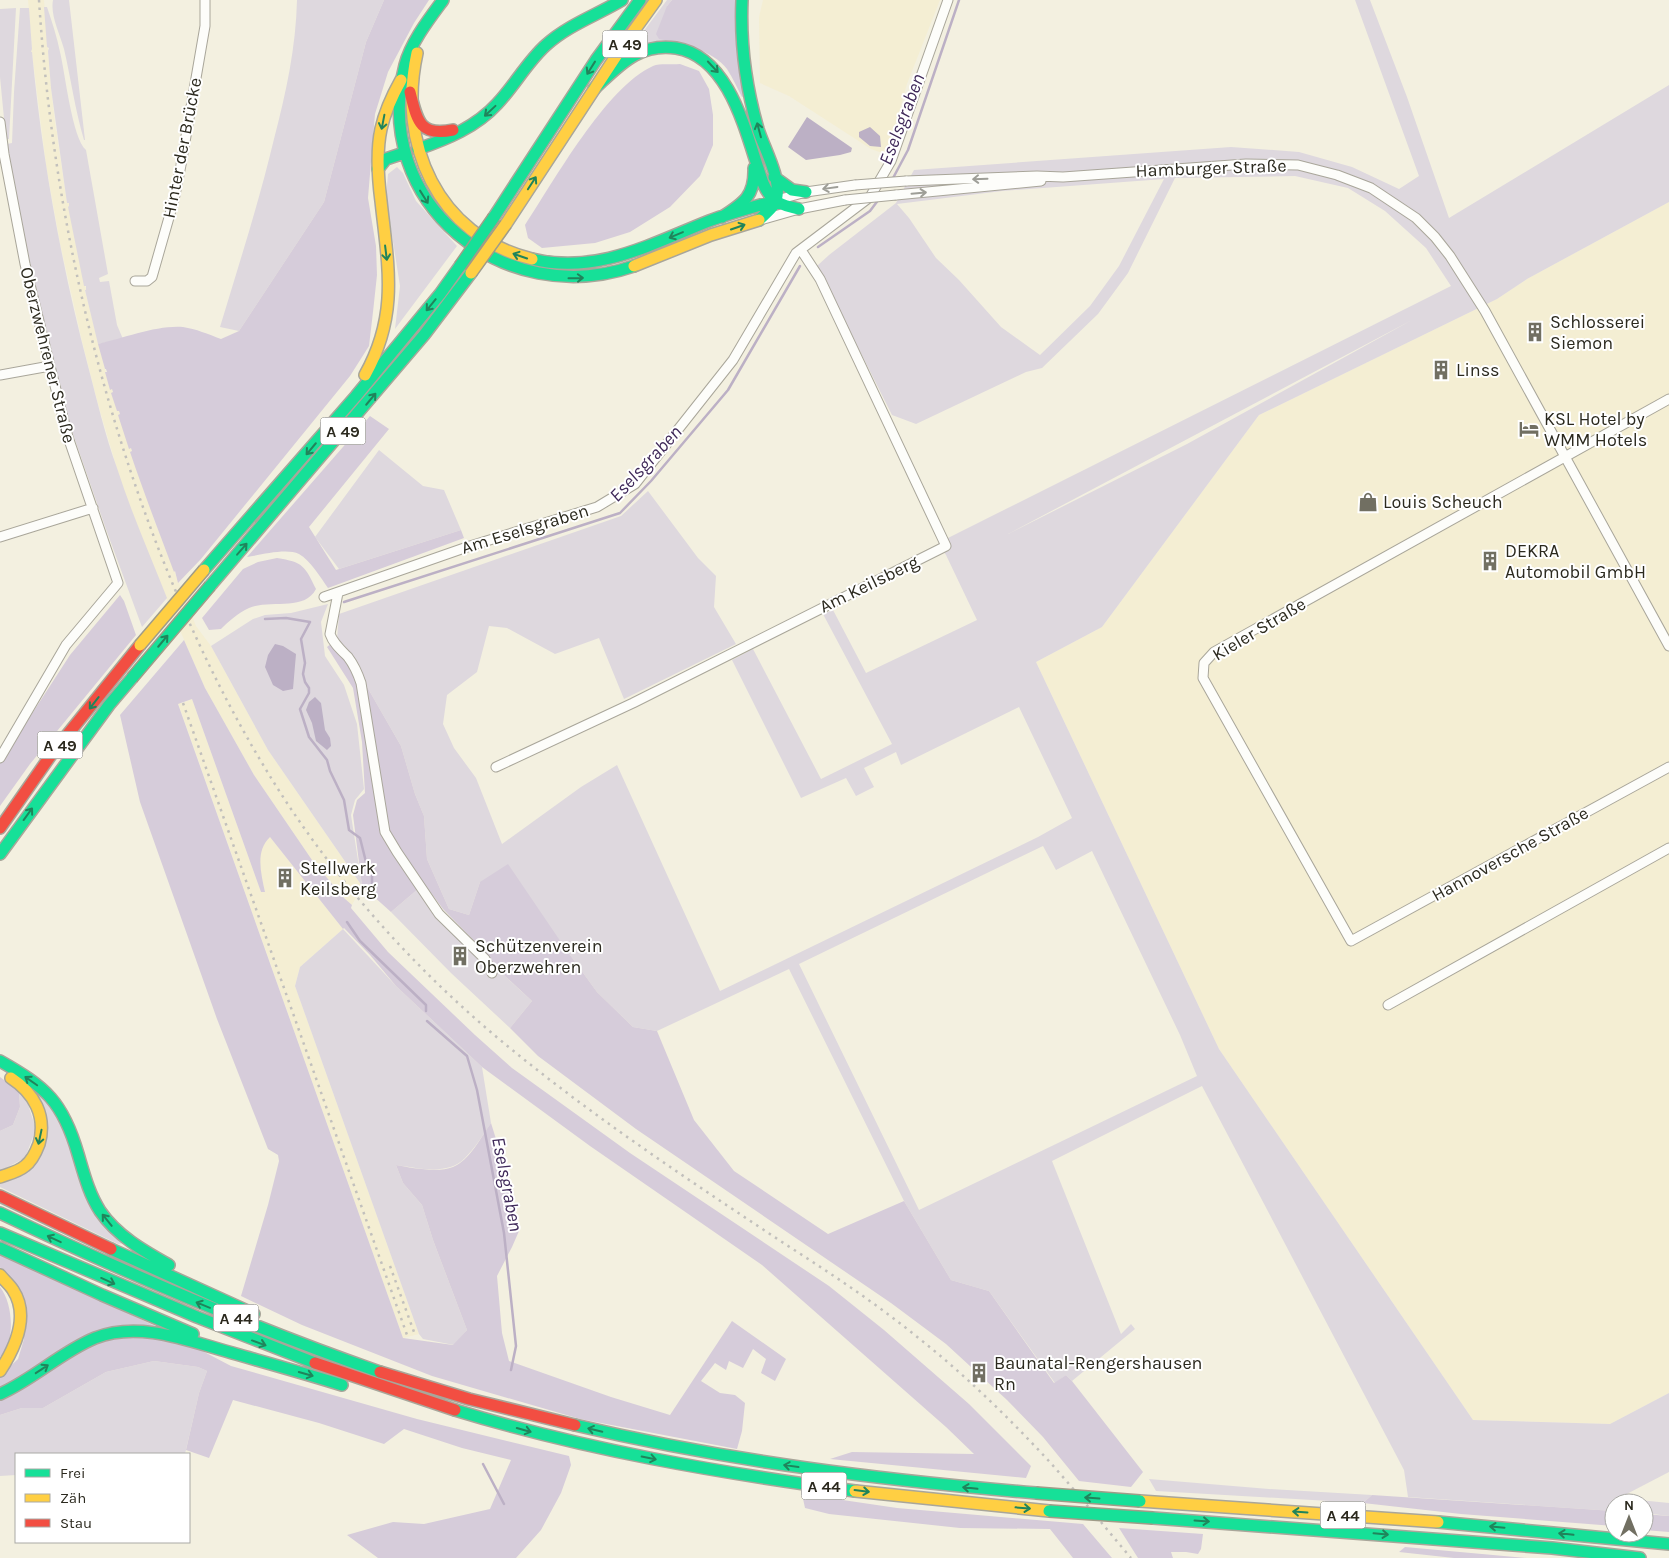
<svg xmlns="http://www.w3.org/2000/svg" width="1669" height="1558" viewBox="0 0 1669 1558" font-family="Karla,sans-serif">
<rect width="100%" height="100%" fill="#f3f0e0"/>
<!-- built -->
<path fill="#f4eed3" d="M28 0H44L51 88 56 131H58L57 135 67 203H69L86 290 85 291 110 389H112L117 411H119L132 452H130L154 517H153L196 626 211 646 268 750 362 886 352 905 344 898 312 860 254 775 205 688 159 582 123 489 98 404 82 341 60 243 46 165 32 53 31 52 32 49Z
M763 0H940L907 84 888 150 882 153 871 149 789 96 760 83 759 17Z
M1669 202V1393L1610 1424 1473 1420 1219 1049 1036 662 1102 627 1259 415 1497 299 1527 279Z
M192 699 261 892 265 891 260 870V855L261 849 268 838 270 837 343 929 300 967 295 986 419 1334 403 1338 178 703H183Z"/>
<!-- green -->
<path fill="#ded8de" fill-rule="evenodd" d="M53 0H69L85 140H84C75 110 71 79 64 49 60 34 50 15 53 0Z
M297 0H384L366 42 324 202 239 331 220 327C239 264 259 202 274 139 286 93 296 47 297 0Z
M667 0H672L667 6 669 41 628 52Z
M1355 0H1370L1407 97 1449 218 1669 85V202L1527 279 1497 299 1259 415 1102 627 1036 662 1219 1049 1473 1420 1610 1424 1669 1393V1472L1619 1498 1669 1503V1516L1644 1513V1503H1614V1511L1408 1497 1404 1470 1202 1086 1052 1161 1121 1334 1131 1324 1135 1329 1072 1381 1066 1375 1055 1383 989 1291 951 1280 904 1201 789 969 657 1031 633 1027 597 992 565 948 480 882 469 915 449 909 427 859 424 816 415 794 401 746 366 685 355 659 337 639 339 614 621 516 648 491 698 558 716 576 714 607 736 644 624 699 599 638 555 654 507 628 489 626 477 672 447 695 443 724 454 748 476 778 502 844 581 787 617 765 720 991 1038 837 1072 818 1019 707 901 765 896 752 864 768 874 787 856 796 846 778 801 798 732 660 753 649 821 779 892 744 823 614 833 610 866 673 977 620 946 555 938 543 1451 286 1426 248 1385 211 1348 188 1295 176 1175 178 1128 273 1098 314 1042 368 1026 372 916 424 892 415 817 266 829 255 896 203 914 170 1231 147 1299 152 1352 167 1399 189 1419 176ZM1164 179 1119 266 1090 306 1040 355 1001 327 959 280 936 258 909 218 897 204 1002 191ZM1412 320 1187 444 1008 534ZM1043 846 1056 870 1092 851 1180 1035 1197 1076 919 1210 799 964Z
M44 7H47C52 22 57 37 60 52 65 72 72 138 86 150L108 274 99 278 100 282 109 281 117 325 123 339 98 344 85 290H86V286H84L68 207 69 206V203H67L51 88 48 51 49 48 47 47Z
M16 8 9 139H6L0 77V9Z
M20 8H29L32 49 31 52H32C42 158 61 263 88 366 97 400 105 435 117 468 131 512 150 555 167 598L142 627 107 532 66 414 31 270 7 144 12 143 14 92Z
M397 167 403 173 416 201 457 246 395 329 400 286 386 197 388 174Z
M379 450 423 486 444 490 461 530 339 569 315 537Z
M328 604 321 622 325 656 344 685 357 724 364 789 355 800 351 815 362 886 268 750 211 646 253 619 265 615 291 613Z
M418 889 496 968 532 1001 510 1028 451 973 391 912Z
M343 929 396 986 482 1067 491 1123C483 1135 475 1148 465 1158 448 1176 418 1168 396 1165L403 1183 422 1205 433 1240 467 1330 454 1345 423 1339 419 1334 295 986 300 967Z
M29 1087 50 1103 125 1243 118 1244 0 1187V1180L41 1154Z
M19 1091 27 1101 36 1129 25 1158 0 1171V1131L13 1125 20 1107Z
M154 1361 198 1367 207 1371 199 1393 185 1454H16V1475L0 1476V1415L22 1408H43L106 1372Z
M1149 1479 1269 1489 1372 1495 1363 1503 1156 1491Z"/>
<!-- forest -->
<path fill="#d6ccda" d="M384 0H429L414 23 388 72 375 114 368 198 376 246 377 275 373 312 369 346 350 376 201 559 178 583 175 571 174 572C159 532 145 496 130 452L132 451 131 448 129 449 118 415 120 414 119 411H117L111 393 113 392 112 389 110 390 105 372H107L106 369H105L98 344C124 338 157 325 183 327 196 329 208 334 221 339L239 331 324 202 366 42Z
M672 0H736L745 96 742 97C737 88 733 78 727 69 714 51 680 42 659 39L656 34 667 6Z
M680 64 699 71 709 89 713 115V145L700 176 670 207 630 232 595 243 542 248 528 238 525 225C554 181 606 87 653 66 660 63 672 65 680 64Z
M370 416 389 429 309 527 336 570 461 530 464 538 328 588C321 578 310 560 299 554 286 548 261 555 247 557Z
M277 558C303 562 305 566 316 589 304 612 270 599 249 608 238 613 229 621 221 629L209 630 202 618 243 569 258 562Z
M120 595 124 601 136 635 30 764 0 806V763L70 655Z
M337 639 355 659 366 685 401 746 415 794 424 816 427 859 449 909 469 915 480 882 508 864 565 948 597 992 633 1027 657 1031 694 1120 734 1171 828 1234 904 1201 951 1280 989 1291 1054 1383 1066 1375 1072 1381 1143 1472 1131 1487 1079 1481 1043 1437 1007 1400 946 1344 891 1303 636 1129 538 1056 510 1028 532 1001 492 964 486 953 443 909 426 886 418 889 391 912 362 886 353 815 357 800 365 793 362 742 353 688 327 647Z
M184 640 205 688 254 775 312 860 344 898 352 905 351 908 388 952 475 1035 512 1068 630 1153 829 1286 884 1330 969 1404 1031 1466 1026 1478 830 1459 852 1452 974 1454 946 1427 762 1265 590 1146 482 1067 396 986 370 955 344 928 343 929 270 837C255 851 261 873 265 892H261L192 699 178 704 403 1338 453 1345 467 1330 433 1240 422 1205 403 1183 396 1165C412 1168 438 1173 453 1167 470 1160 481 1137 491 1123L501 1155 519 1231 512 1247 497 1276 502 1333 509 1361 611 1397 670 1415 732 1321 786 1359 775 1381 761 1373 766 1359 753 1349 743 1368 729 1361 726 1370 715 1363 701 1381 720 1393 735 1395 745 1403 742 1431 737 1449 580 1419 432 1376 302 1325 241 1296 268 1205 279 1161 278 1155 268 1149 217 1019 140 802 120 715Z
M0 1077 19 1091 20 1107 13 1125 0 1131Z
M0 1253 153 1325 231 1366 417 1419 569 1456 571 1465 561 1493 541 1530 516 1558H378L347 1535 393 1522 424 1524 490 1509 511 1460 462 1448 404 1429 384 1444 319 1423 233 1400 209 1458 186 1450 199 1393 207 1371 198 1367 154 1361 106 1372 43 1408H22L0 1415V1376L18 1359 24 1339 0 1267Z
M0 1287C13 1303 16 1342 0 1357Z
M802 1494 897 1508 1083 1524 1112 1558H1073L1050 1529 960 1528 829 1514 805 1508Z
M1372 1495 1614 1511V1526L1461 1514 1363 1503Z
M1644 1514 1669 1516V1532L1644 1530Z
M1119 1528 1203 1534 1201 1549 1198 1554 1186 1552H1171L1173 1558H1138Z
M1405 1547 1527 1558H1454L1399 1552Z"/>
<!-- water -->
<path fill="#bcb0c5" d="M807 117 852 148 851 152 840 155 806 160 788 147Z
M870 127 880 136 881 147 870 146 859 137V132Z
M275 644 283 646 296 654 293 689 283 691 273 685 265 667 268 655Z
M315 697 321 703 325 730 330 738 331 746 327 750 316 741 312 723 306 710 309 702Z"/>
<g fill="none" stroke-linecap="round" stroke-linejoin="round">
<!-- stream -->
<path stroke="#bcb0c5" stroke-width="2.5" d="M892 180 908 150 959 0
M818 247 870 211 879 199
M344 602 620 513 651 481 728 390 800 266
M265 619 286 618 310 622 301 639 305 663 303 674 305 682 309 688V693L300 709 309 737 327 760 330 771 344 800 349 830 360 838 366 862 372 871V885L369 891
M347 922 360 941 426 1005V1011
M427 1021 467 1056 477 1090 504 1233 516 1346 511 1370
M483 1464 504 1504"/>
<defs>
<path id="street" d="M0 122 4 154 25 264 50 366 68 437 118 583 66 645 0 758
M906 181 1037 176 1063 177 1246 164 1298 165 1337 175 1371 188 1416 218 1435 237 1450 256 1485 311 1669 646
M896 195 1041 181
M777 200 806 192 855 185
M764 219 799 209 845 200
M135 281H147L152 277 174 200 181 165 205 26V0
M0 375 50 366
M1669 399 1214 652 1204 663 1203 678 1351 941 1669 767
M0 537 93 508
M338 593 330 634C333 643 341 650 348 657 354 665 358 674 361 683L385 832 397 852 439 914 485 959 492 973
M324 597 470 546 597 507 635 484 733 360 796 253 870 197 891 161 948 0
M496 767 633 703 946 546 820 279 801 250
M1388 1005 1669 848"/>
<path id="fast" d="M443 0C429 19 411 42 405 65 370 203 504 311 634 266
M742 0C740 44 746 87 758 129 764 148 780 176 777 196 776 206 766 213 759 220
M594 89C607 77 620 63 635 55 648 48 662 46 676 48 732 57 747 139 763 183 771 202 780 205 799 209
M418 149C447 139 476 127 497 104 515 85 527 62 546 45 568 25 597 15 622 0
M378 169 386 159 404 153
M774 177 792 190 806 192
M494 217 596 60 640 0
M722 217C744 203 755 196 754 168
M532 259C596 275 651 244 709 221 730 213 753 207 775 201
M204 570 356 396 440 294 460 266
M210 586 424 335 471 273
M0 854 109 705 132 678
M0 1061C46 1087 63 1102 78 1154 84 1174 89 1194 100 1211 117 1236 144 1251 169 1265
M0 1213C124 1272 250 1327 380 1372
M0 1233 197 1317 315 1363
M0 1248 102 1295 193 1334
M111 1249 254 1314
M0 1394C34 1379 61 1352 95 1338 141 1320 191 1342 236 1354 271 1364 307 1374 342 1385
M455 1410C585 1450 720 1473 855 1491
M575 1425C727 1461 881 1480 1036 1493
M1153 1518 1552 1548 1640 1558
M1438 1522 1669 1544"/>
<path id="slow" d="M417 53C397 143 437 236 532 259
M506 224 620 50 656 0
M634 266 711 235 759 220
M365 375C399 314 388 266 381 201 378 178 376 152 381 129 385 111 392 96 401 80
M0 1177C8 1174 18 1172 25 1166 32 1161 36 1152 39 1144 47 1116 34 1093 11 1078
M0 1275C4 1280 10 1285 13 1290 30 1316 15 1348 0 1371
M855 1491 1049 1511
M1140 1501 1438 1522"/>
<path id="jam" d="M410 92C417 120 419 137 453 130
M0 828 51 755 140 645
M0 1196 111 1249
M315 1363 455 1410
M380 1372 469 1399 575 1425"/>
</defs>
<!-- street casing -->
<use href="#street" stroke="#a9a69a" stroke-width="11"/>
<!-- fast casing -->
<use href="#fast" stroke="#a9a69a" stroke-width="14"/>
<!-- slow casing -->
<use href="#slow" stroke="#a9a69a" stroke-width="14"/>
<!-- jam casing -->
<use href="#jam" stroke="#a9a69a" stroke-width="14"/>
<!-- street -->
<use href="#street" stroke="#fdfdfa" stroke-width="9"/>
<!-- fast -->
<use href="#fast" stroke="#16e098" stroke-width="11"/>
<!-- slow -->
<use href="#slow" stroke="#ffcf43" stroke-width="11"/>
<!-- jam -->
<use href="#jam" stroke="#f24e42" stroke-width="11"/>
<!-- rail -->
<path stroke="#c2c0bc" stroke-width="2.5" stroke-dasharray="2.5 5" stroke-linecap="butt" d="M39 0C51 187 90 370 157 545 192 635 234 722 287 803 350 898 428 982 516 1053 601 1122 693 1183 785 1244 830 1273 874 1302 916 1336 963 1373 1006 1415 1047 1459 1076 1491 1103 1525 1131 1558
M183 703 407 1335
M390 1266 414 1332"/>
<defs>
<path id="street-bridge" d="M855 185 906 181
M845 200 896 195"/>
<path id="fast-bridge" d="M460 266 494 217
M132 678 210 586
M1036 1493 1140 1501
M1049 1511 1153 1518"/>
<path id="slow-bridge" d="M471 273 506 224
M140 645 204 570"/>
</defs>
<!-- street-bridge casing -->
<use href="#street-bridge" stroke="#a9a69a" stroke-width="11" stroke-linecap="butt"/>
<!-- fast-bridge casing -->
<use href="#fast-bridge" stroke="#a09c88" stroke-width="14" stroke-linecap="butt"/>
<!-- slow-bridge casing -->
<use href="#slow-bridge" stroke="#a09c88" stroke-width="14" stroke-linecap="butt"/>
<!-- street-bridge -->
<use href="#street-bridge" stroke="#fdfdfa" stroke-width="9"/>
<!-- fast-bridge -->
<use href="#fast-bridge" stroke="#16e098" stroke-width="11"/>
<!-- slow-bridge -->
<use href="#slow-bridge" stroke="#ffcf43" stroke-width="11"/>
</g>
<!-- one-way arrows -->
<defs><path id="oneway-shaft" d="M-6 0H5M1.5-3L5.5 0L1.5 3" fill="none" stroke-width="1.6" stroke-linecap="round" stroke-linejoin="round" transform="scale(1.25)"/></defs>
<g stroke="#20845b">
<use href="#oneway-shaft" transform="translate(713 67) rotate(47)"/>
<use href="#oneway-shaft" transform="translate(591 68) rotate(122)"/>
<use href="#oneway-shaft" transform="translate(490 111) rotate(137)"/>
<use href="#oneway-shaft" transform="translate(383 122) rotate(101)"/>
<use href="#oneway-shaft" transform="translate(759 130) rotate(-105)"/>
<use href="#oneway-shaft" transform="translate(532 183) rotate(-57)"/>
<use href="#oneway-shaft" transform="translate(424 197) rotate(58)"/>
<use href="#oneway-shaft" transform="translate(738 227) rotate(-19)"/>
<use href="#oneway-shaft" transform="translate(676 235) rotate(157)"/>
<use href="#oneway-shaft" transform="translate(386 253) rotate(83)"/>
<use href="#oneway-shaft" transform="translate(520 256) rotate(-161)"/>
<use href="#oneway-shaft" transform="translate(576 278) rotate(-1)"/>
<use href="#oneway-shaft" transform="translate(431 305) rotate(129)"/>
<use href="#oneway-shaft" transform="translate(371 399) rotate(-50)"/>
<use href="#oneway-shaft" transform="translate(311 449) rotate(130)"/>
<use href="#oneway-shaft" transform="translate(242 549) rotate(-49)"/>
<use href="#oneway-shaft" transform="translate(163 641) rotate(-50)"/>
<use href="#oneway-shaft" transform="translate(94 703) rotate(128)"/>
<use href="#oneway-shaft" transform="translate(28 814) rotate(-54)"/>
<use href="#oneway-shaft" transform="translate(31 1081) rotate(-145)"/>
<use href="#oneway-shaft" transform="translate(40 1137) rotate(102)"/>
<use href="#oneway-shaft" transform="translate(107 1220) rotate(-129)"/>
<use href="#oneway-shaft" transform="translate(54 1239) rotate(-155)"/>
<use href="#oneway-shaft" transform="translate(108 1281) rotate(24)"/>
<use href="#oneway-shaft" transform="translate(203 1305) rotate(-158)"/>
<use href="#oneway-shaft" transform="translate(259 1343) rotate(20)"/>
<use href="#oneway-shaft" transform="translate(42 1369) rotate(-33)"/>
<use href="#oneway-shaft" transform="translate(306 1374) rotate(16)"/>
<use href="#oneway-shaft" transform="translate(524 1430) rotate(16)"/>
<use href="#oneway-shaft" transform="translate(595 1430) rotate(-167)"/>
<use href="#oneway-shaft" transform="translate(649 1458) rotate(11)"/>
<use href="#oneway-shaft" transform="translate(791 1466) rotate(-172)"/>
<use href="#oneway-shaft" transform="translate(970 1488) rotate(-174)"/>
<use href="#oneway-shaft" transform="translate(862 1491) rotate(7)"/>
<use href="#oneway-shaft" transform="translate(1092 1498) rotate(-176)"/>
<use href="#oneway-shaft" transform="translate(1023 1508) rotate(5)"/>
<use href="#oneway-shaft" transform="translate(1300 1512) rotate(-176)"/>
<use href="#oneway-shaft" transform="translate(1202 1521) rotate(4)"/>
<use href="#oneway-shaft" transform="translate(1497 1527) rotate(-175)"/>
<use href="#oneway-shaft" transform="translate(1381 1534) rotate(5)"/>
<use href="#oneway-shaft" transform="translate(1566 1534) rotate(-174)"/>
</g>
<g stroke="#9e9e97">
<use href="#oneway-shaft" transform="translate(980 179) rotate(178)"/>
<use href="#oneway-shaft" transform="translate(830 188) rotate(172)"/>
<use href="#oneway-shaft" transform="translate(919 193) rotate(-5)"/>
</g>
<!-- icons -->
<defs>
<symbol id="building-bare" viewBox="-9 -9 18 18"><path d="M-4-6H4V6H1V3H-1V6H-4ZM-2.5-4.3h1.7v1.8h-1.7ZM.8-4.3h1.7v1.8H.8ZM-2.5-1h1.7V.8h-1.7ZM.8-1h1.7V.8H.8Z" fill="#716f62" stroke="#fff" stroke-width="2.5" paint-order="stroke"/></symbol>
<symbol id="hotel-bare" viewBox="-9 -9 18 18"><path d="M-6-4.5h1.5V1H6V5H4.5V3h-9V5H-6ZM-4 0a1.8 1.8 0 1 1 3.6 0ZM.5 0V-2.5h3Q6-2.5 6 0Z" fill="#716f62" stroke="#fff" stroke-width="2.5" paint-order="stroke"/></symbol>
<symbol id="shop-bare" viewBox="-9 -9 18 18"><path d="M-5-2.5h2.3a2.7 3.5 0 0 1 5.4 0H5L5.5 6h-11ZM-1.5-2.5h3a1.5 2.3 0 0 0-3 0Z" fill="#716f62" stroke="#fff" stroke-width="2.5" paint-order="stroke"/></symbol>
</defs>
<g fill-rule="evenodd">
<use href="#building-bare" x="1521" y="318" width="28" height="28"/>
<use href="#building-bare" x="1427" y="356" width="28" height="28"/>
<use href="#hotel-bare" x="1515" y="415" width="28" height="28"/>
<use href="#shop-bare" x="1354" y="488" width="28" height="28"/>
<use href="#building-bare" x="1476" y="547" width="28" height="28"/>
<use href="#building-bare" x="271" y="864" width="28" height="28"/>
<use href="#building-bare" x="446" y="942" width="28" height="28"/>
<use href="#building-bare" x="965" y="1359" width="28" height="28"/>
</g>
<g text-anchor="middle" stroke-width="4" stroke-linejoin="round" paint-order="stroke">
<!-- shield labels -->
<g fill="#fff" stroke="#6b6962" stroke-width="1">
<rect x="602.5" y="30.5" width="45" height="27" rx="4"/>
<rect x="320.5" y="417.5" width="45" height="27" rx="4"/>
<rect x="37.5" y="731.5" width="45" height="27" rx="4"/>
<rect x="213.5" y="1304.5" width="45" height="27" rx="4"/>
<rect x="801.5" y="1472.5" width="45" height="27" rx="4"/>
<rect x="1320.5" y="1501.5" width="45" height="27" rx="4"/>
</g>
<g font-size="16" font-weight="bold" fill="#2b291e">
<text x="625" y="50">A 49</text>
<text x="343" y="437">A 49</text>
<text x="60" y="751">A 49</text>
<text x="236" y="1324">A 44</text>
<text x="824" y="1492">A 44</text>
<text x="1343" y="1521">A 44</text>
</g>
<!-- street labels -->
<g font-size="18" fill="#2b291e" stroke="#fff">
<text transform="translate(182 148) rotate(-79)" y="6">Hinter der Brücke</text>
<text transform="translate(1211 168) rotate(-2)" y="6">Hamburger Straße</text>
<text transform="translate(48 355) rotate(76)" y="6">Oberzwehrener Straße</text>
<text transform="translate(525 529) rotate(-17)" y="6">Am Eselsgraben</text>
<text transform="translate(869 584) rotate(-26)" y="6">Am Keilsberg</text>
<text transform="translate(1259 629) rotate(-31)" y="6">Kieler Straße</text>
<text transform="translate(1510 854) rotate(-29)" y="6">Hannoversche Straße</text>
</g>
<!-- poi labels -->
<g font-size="18" fill="#2b291e" stroke="#fff" text-anchor="start">
<text x="1550" y="328">Schlosserei<tspan x="1550" dy="21">Siemon</tspan></text>
<text x="1456" y="376">Linss</text>
<text x="1544" y="425">KSL Hotel by<tspan x="1544" dy="21">WMM Hotels</tspan></text>
<text x="1383" y="508">Louis Scheuch</text>
<text x="1505" y="557">DEKRA<tspan x="1505" dy="21">Automobil GmbH</tspan></text>
<text x="300" y="874">Stellwerk<tspan x="300" dy="21">Keilsberg</tspan></text>
<text x="475" y="952">Schützenverein<tspan x="475" dy="21">Oberzwehren</tspan></text>
<text x="994" y="1369">Baunatal-Rengershausen<tspan x="994" dy="21">Rn</tspan></text>
</g>
<!-- water labels -->
<g font-size="19" font-style="italic" fill="#3f2959" stroke="#fff">
<text transform="translate(901 119) rotate(-69)" y="7">Eselsgraben</text>
<text transform="translate(645 463) rotate(-47)" y="7">Eselsgraben</text>
<text transform="translate(508 1184) rotate(79)" y="7">Eselsgraben</text>
</g>
</g>
<!-- legend -->
<rect x="15" y="1453" width="175" height="90" fill="#ffffff" stroke="#aaa9a5"/>
<rect x="25" y="1469" width="25" height="8" fill="#16e098" stroke="#aaa9a5"/>
<text x="60" y="1478" font-size="15" fill="#2b291e">Frei</text>
<rect x="25" y="1494" width="25" height="8" fill="#ffcf43" stroke="#aaa9a5"/>
<text x="60" y="1503" font-size="15" fill="#2b291e">Zäh</text>
<rect x="25" y="1519" width="25" height="8" fill="#f24e42" stroke="#aaa9a5"/>
<text x="60" y="1528" font-size="15" fill="#2b291e">Stau</text>
<!-- north arrow -->
<g transform="translate(1629 1518)"><circle r="24" fill="#ffffff" stroke="#aaa9a5"/>
<path d="M0-4L9 19L0 12L-9 19Z" fill="#716f62"/>
<text y="-8" font-size="14" font-weight="bold" text-anchor="middle" fill="#2b291e">N</text>
</g>
</svg>
